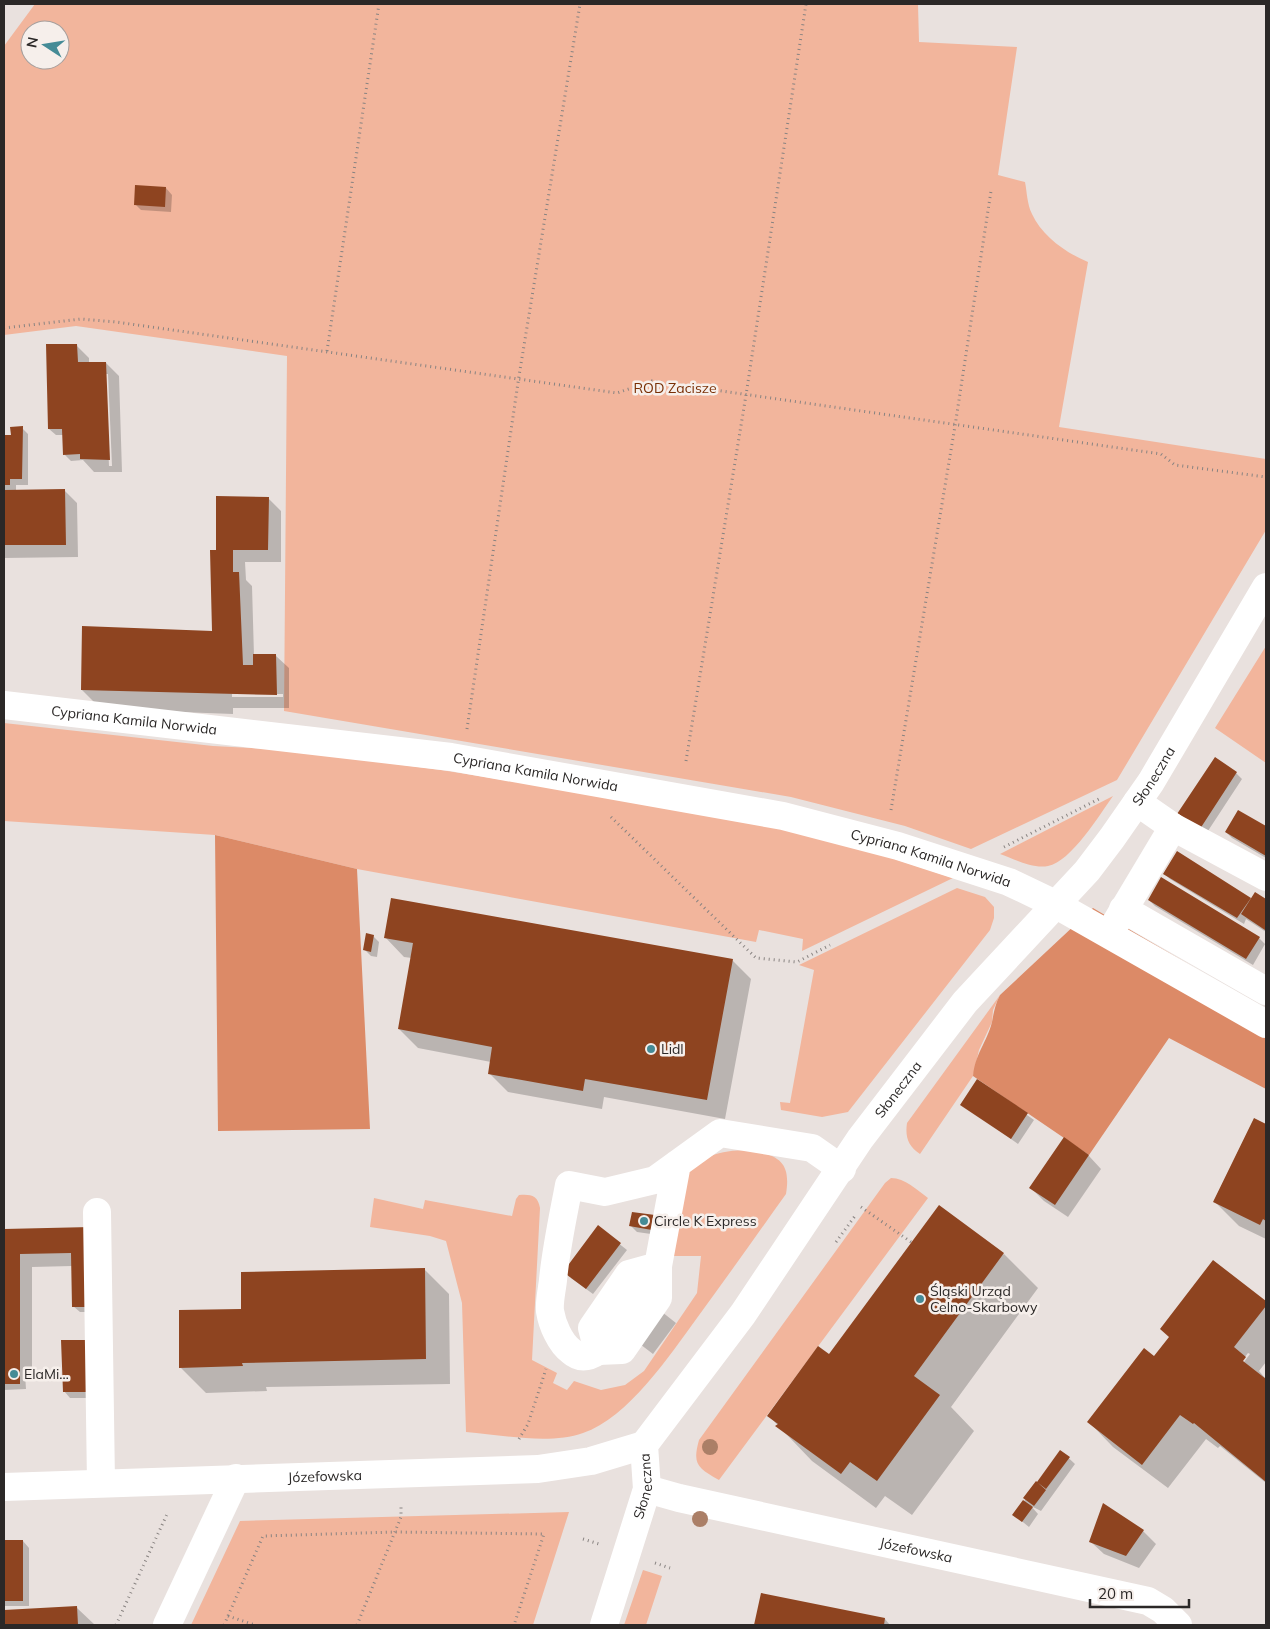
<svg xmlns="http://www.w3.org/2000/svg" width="1270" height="1629" viewBox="0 0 1270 1629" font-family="Mulish,sans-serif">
<rect width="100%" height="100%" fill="#e9e1de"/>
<!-- green -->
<path fill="#f2b59c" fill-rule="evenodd" d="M35 4H918L919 42 1017 47 998 175 1025 182C1027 192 1027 204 1032 214 1042 236 1066 253 1088 262L1059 427 1266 459V530L1117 780 971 849 905 826 791 797 284 711 287 356 76 326 4 335V46ZM30 30H60V60H30Z
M1266 646V763L1215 728Z
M4 723 213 746 288 750 441 770 555 788 765 824 858 847 953 878 802 951 803 939 759 930 756 942 357 869 215 835 4 821Z
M1113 796C1100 814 1071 862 1048 866 1033 869 1014 859 1000 854Z
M957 888 985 897 994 907V918L990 930 848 1112 822 1117 781 1110 780 1102 790 1103 814 970 799 965Z
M1000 995 993 1010 992 1022 979 1050 973 1076 920 1154C908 1146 905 1137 907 1123Z
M752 1150C780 1156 791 1163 786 1194 756 1236 727 1277 697 1318 670 1355 628 1418 583 1433 550 1445 501 1435 466 1432L462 1303 446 1241 430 1236 370 1227 374 1198 423 1209 425 1200 512 1216 516 1199 519 1195C530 1194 538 1195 540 1208L532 1360 557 1373 553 1383 567 1390 574 1381 601 1390 625 1385 644 1371 697 1293 701 1256H673L685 1177C702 1153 725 1150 752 1150Z
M891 1178C905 1178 917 1190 928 1198L719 1480C698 1468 692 1465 699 1440L885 1183Z
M569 1512 533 1625H191L240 1521Z
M643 1570 662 1576 646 1625H624Z"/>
<!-- forest -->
<path fill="#dc8a67" d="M215 835 357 869 370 1129 218 1131Z
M1093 908 1266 1010V1089L1169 1038 1089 1155 973 1076C975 1054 987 1042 992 1022 994 1012 995 1005 1000 995Z"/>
<!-- shadow -->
<path fill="#0003" fill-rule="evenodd" d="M166 188 172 195 171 212 141 210 135 204Z
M76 345 89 358V363H106L119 376 122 472H94L83 460 71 461 65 455 64 435H56L49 429ZM105 374H108L112 466H109Z
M22 428 28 434V485H16V491L64 490 77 503 78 557 4 558V491H6L4 489V436H12Z
M268 498 281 511V562H245L246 580 252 586 254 656H276L289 668V708H233V714L101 709 82 690 214 634 217 552ZM232 694H283V697H232Z
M1236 773 1242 779 1204 837 1177 817Z
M1238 811 1266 827V858L1232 838 1226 832Z
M1177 852 1251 900 1255 893 1266 901V932L1246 919 1244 924 1170 879 1164 873Z
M1149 900 1259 938 1265 944 1253 965 1155 906Z
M373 936 379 942 377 957 371 956 365 950Z
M385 937 732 960 751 979 725 1119 604 1097 602 1109 508 1092 489 1073 491 1062 418 1048 399 1029 412 958 404 957Z
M978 1080 1034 1120 1018 1144 962 1104Z
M1254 1119 1266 1125V1239L1239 1226 1214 1201Z
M1064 1139 1089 1156 1101 1169 1068 1217 1044 1201 1031 1188Z
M633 1213 658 1235 637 1232 631 1226Z
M598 1227 627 1250 593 1294 571 1278Z
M91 1228 96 1312H80L73 1306 72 1266 32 1267V1374H25L26 1389 4 1390V1230Z
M1004 1254 1038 1288 951 1407 974 1431 912 1515 885 1496 876 1508 812 1461 768 1415 829 1356Z
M1213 1261 1266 1303V1362L1259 1371 1266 1379V1483L1220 1446 1218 1448 1206 1439 1168 1488 1113 1447 1089 1422 1154 1358 1170 1338ZM1248 1353 1250 1354 1244 1362H1241Z
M424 1269 449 1294 450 1384 266 1387 267 1391 206 1393 181 1368 242 1310Z
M615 1275 676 1323 653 1354 598 1312Z
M62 1341 98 1398H70L64 1391Z
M1061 1451 1075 1464 1041 1511 1031 1506 1038 1514 1029 1527 1014 1515Z
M1143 1531 1156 1544 1139 1568 1104 1554 1091 1542Z
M4 1541H23L29 1548V1606H4Z
M762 1595 885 1619 890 1625H755Z
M77 1608 95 1625H4V1611Z"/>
<!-- building -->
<path fill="#8e4420" d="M135 185 166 187 165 207 134 205Z
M46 344H77L78 362H106L110 460 80 459V454L63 455 62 429H48Z
M23 426 22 479H10V485H4V435H11L10 427Z
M65 489 66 545H4V490Z
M216 496 269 497 268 550H233V572H239L243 665H253V654H276L277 695 81 690 82 626 212 631 210 550H216Z
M1215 757 1237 772 1198 832 1175 817Z
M1238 810 1266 826V856L1225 832Z
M1177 851 1251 898 1237 918 1163 874Z
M1161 877 1260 937 1246 959 1148 900Z
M1255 892 1266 899 1265 930 1241 914Z
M391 898 733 959 707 1100 585 1079 583 1091 488 1074 492 1047 398 1029 413 943 384 938Z
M366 933 374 935 371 952 363 950Z
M977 1079 1028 1113 1011 1139 960 1105Z
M1254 1118 1266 1124V1221L1263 1219 1260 1225 1213 1202Z
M1064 1137 1089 1155 1055 1205 1029 1188Z
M939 1205 1004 1253 914 1376 940 1395 877 1481 850 1462 841 1474 775 1426 778 1424 767 1416 818 1346 829 1354Z
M632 1212 655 1215 652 1230 629 1226Z
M598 1225 621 1243 586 1289 563 1272Z
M91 1227 90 1307H72L71 1253 20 1254V1384H4V1229Z
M1213 1260 1266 1301V1306L1234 1347 1246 1357 1243 1361 1266 1379V1482L1194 1423 1193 1424 1180 1415 1142 1465 1087 1422 1144 1348 1154 1356 1169 1337 1160 1329Z
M425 1268 426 1359 242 1363 243 1366 179 1368V1310L241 1309V1272Z
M61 1340H91L93 1392H63Z
M1060 1450 1070 1457 1046 1489 1037 1482Z
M1036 1481 1046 1490 1034 1506 1023 1498Z
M1023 1500 1033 1507 1022 1522 1012 1515Z
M1103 1503 1144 1530 1126 1556 1089 1542Z
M4 1540H23V1601H4Z
M761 1593 885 1618 884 1625H754Z
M77 1606 78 1625H4V1610Z"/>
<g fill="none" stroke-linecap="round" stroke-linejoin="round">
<!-- path -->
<path stroke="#888381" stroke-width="3" stroke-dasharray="1 4" stroke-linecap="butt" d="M4 328 81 319 116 322 617 393 652 381 1161 454 1175 465 1266 477
M327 351 379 4
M467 729 519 376 580 4
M686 761 746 395 806 4
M891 810 955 426 991 191
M611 817 756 958 797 962 830 945
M1004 847 1099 799
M861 1207 911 1242
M836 1242 855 1216
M519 1439 528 1424 546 1369
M583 1539 599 1544
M655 1563 670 1568
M228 1616 255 1625
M116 1625 168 1512
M224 1625 263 1536 395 1532 544 1534 514 1625
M357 1625 401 1517V1504"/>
<!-- minor -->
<g stroke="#fff" stroke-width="28">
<path id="s1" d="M4 705 451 757 783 816 898 846 1009 882 1055 904 1266 1024"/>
<path d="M1137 802 1173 827 1266 877"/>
<path d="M1123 909 1266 991"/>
<path d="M1115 924 1173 827"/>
<path d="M677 1164 658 1266 598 1351C589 1357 580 1359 571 1351 560 1343 552 1324 550 1311 549 1301 552 1290 553 1280 556 1248 563 1217 569 1185L605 1192 655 1180 720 1133 812 1148 842 1169"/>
<path d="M97 1212 101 1483"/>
<path d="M658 1266V1298L622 1350 598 1351 592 1328 629 1274Z"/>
<path id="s2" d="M4 1487 538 1469 591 1461 644 1445"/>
<path id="s3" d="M647 1489 679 1498 1148 1601 1163 1610 1178 1625"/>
<path d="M167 1625 236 1478"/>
<path id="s4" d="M604 1625 647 1489 644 1445 743 1314 860 1139 965 1002 1087 871 1112 838 1151 782 1266 587"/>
</g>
</g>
<!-- trees -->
<g fill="#ab7f67">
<circle cx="710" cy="1447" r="8"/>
<circle cx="700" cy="1519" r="8"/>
</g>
<!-- markers -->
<g fill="#458b96" stroke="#f6efeb" stroke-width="2">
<circle cx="651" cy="1049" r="5"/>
<circle cx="644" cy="1221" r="5"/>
<circle cx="920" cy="1299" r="5"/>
<circle cx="14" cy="1374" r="5"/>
</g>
<g text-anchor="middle" stroke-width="5" stroke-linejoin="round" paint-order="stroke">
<!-- park labels -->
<g font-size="14" fill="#792f05" stroke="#f6efeb">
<text x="675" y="393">ROD Zacisze</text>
</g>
<!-- street labels -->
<g font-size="14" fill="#2b2827" stroke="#f6efeb">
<text dy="5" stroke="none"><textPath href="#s1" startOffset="131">Cypriana Kamila Norwida</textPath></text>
<text dy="5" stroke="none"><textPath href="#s1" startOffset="536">Cypriana Kamila Norwida</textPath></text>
<text dy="5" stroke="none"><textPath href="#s4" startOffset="1029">Słoneczna</textPath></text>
<text dy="5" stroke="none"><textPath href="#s1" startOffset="941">Cypriana Kamila Norwida</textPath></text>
<text dy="5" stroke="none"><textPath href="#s4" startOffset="624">Słoneczna</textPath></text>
<text dy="5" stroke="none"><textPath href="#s2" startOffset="321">Józefowska</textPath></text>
<text dy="5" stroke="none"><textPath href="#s4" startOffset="145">Słoneczna</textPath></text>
<text dy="5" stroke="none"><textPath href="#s3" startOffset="276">Józefowska</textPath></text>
</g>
<!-- poi labels -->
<g font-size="14" fill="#2b2827" stroke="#f6efeb" text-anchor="start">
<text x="661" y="1054">Lidl</text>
<text x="654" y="1226">Circle K Express</text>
<text x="930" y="1296">Śląski Urząd<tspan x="930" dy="16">Celno-Skarbowy</tspan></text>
<text x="24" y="1379">ElaMi…</text>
</g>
</g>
<!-- border -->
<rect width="1270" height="1629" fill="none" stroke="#2b2827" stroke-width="10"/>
<!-- north arrow -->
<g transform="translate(45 45) rotate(282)"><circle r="24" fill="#f6efeb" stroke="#a59f9d"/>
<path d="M0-4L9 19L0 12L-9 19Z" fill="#458b96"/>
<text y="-8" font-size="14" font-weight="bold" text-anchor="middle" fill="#2b2827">N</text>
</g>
<!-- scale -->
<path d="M1090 1599v8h99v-8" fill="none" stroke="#2b2827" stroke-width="2.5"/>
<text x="1098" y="1599" font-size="15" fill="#2b2827" stroke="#f6efeb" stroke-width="4" paint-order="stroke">20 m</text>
</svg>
